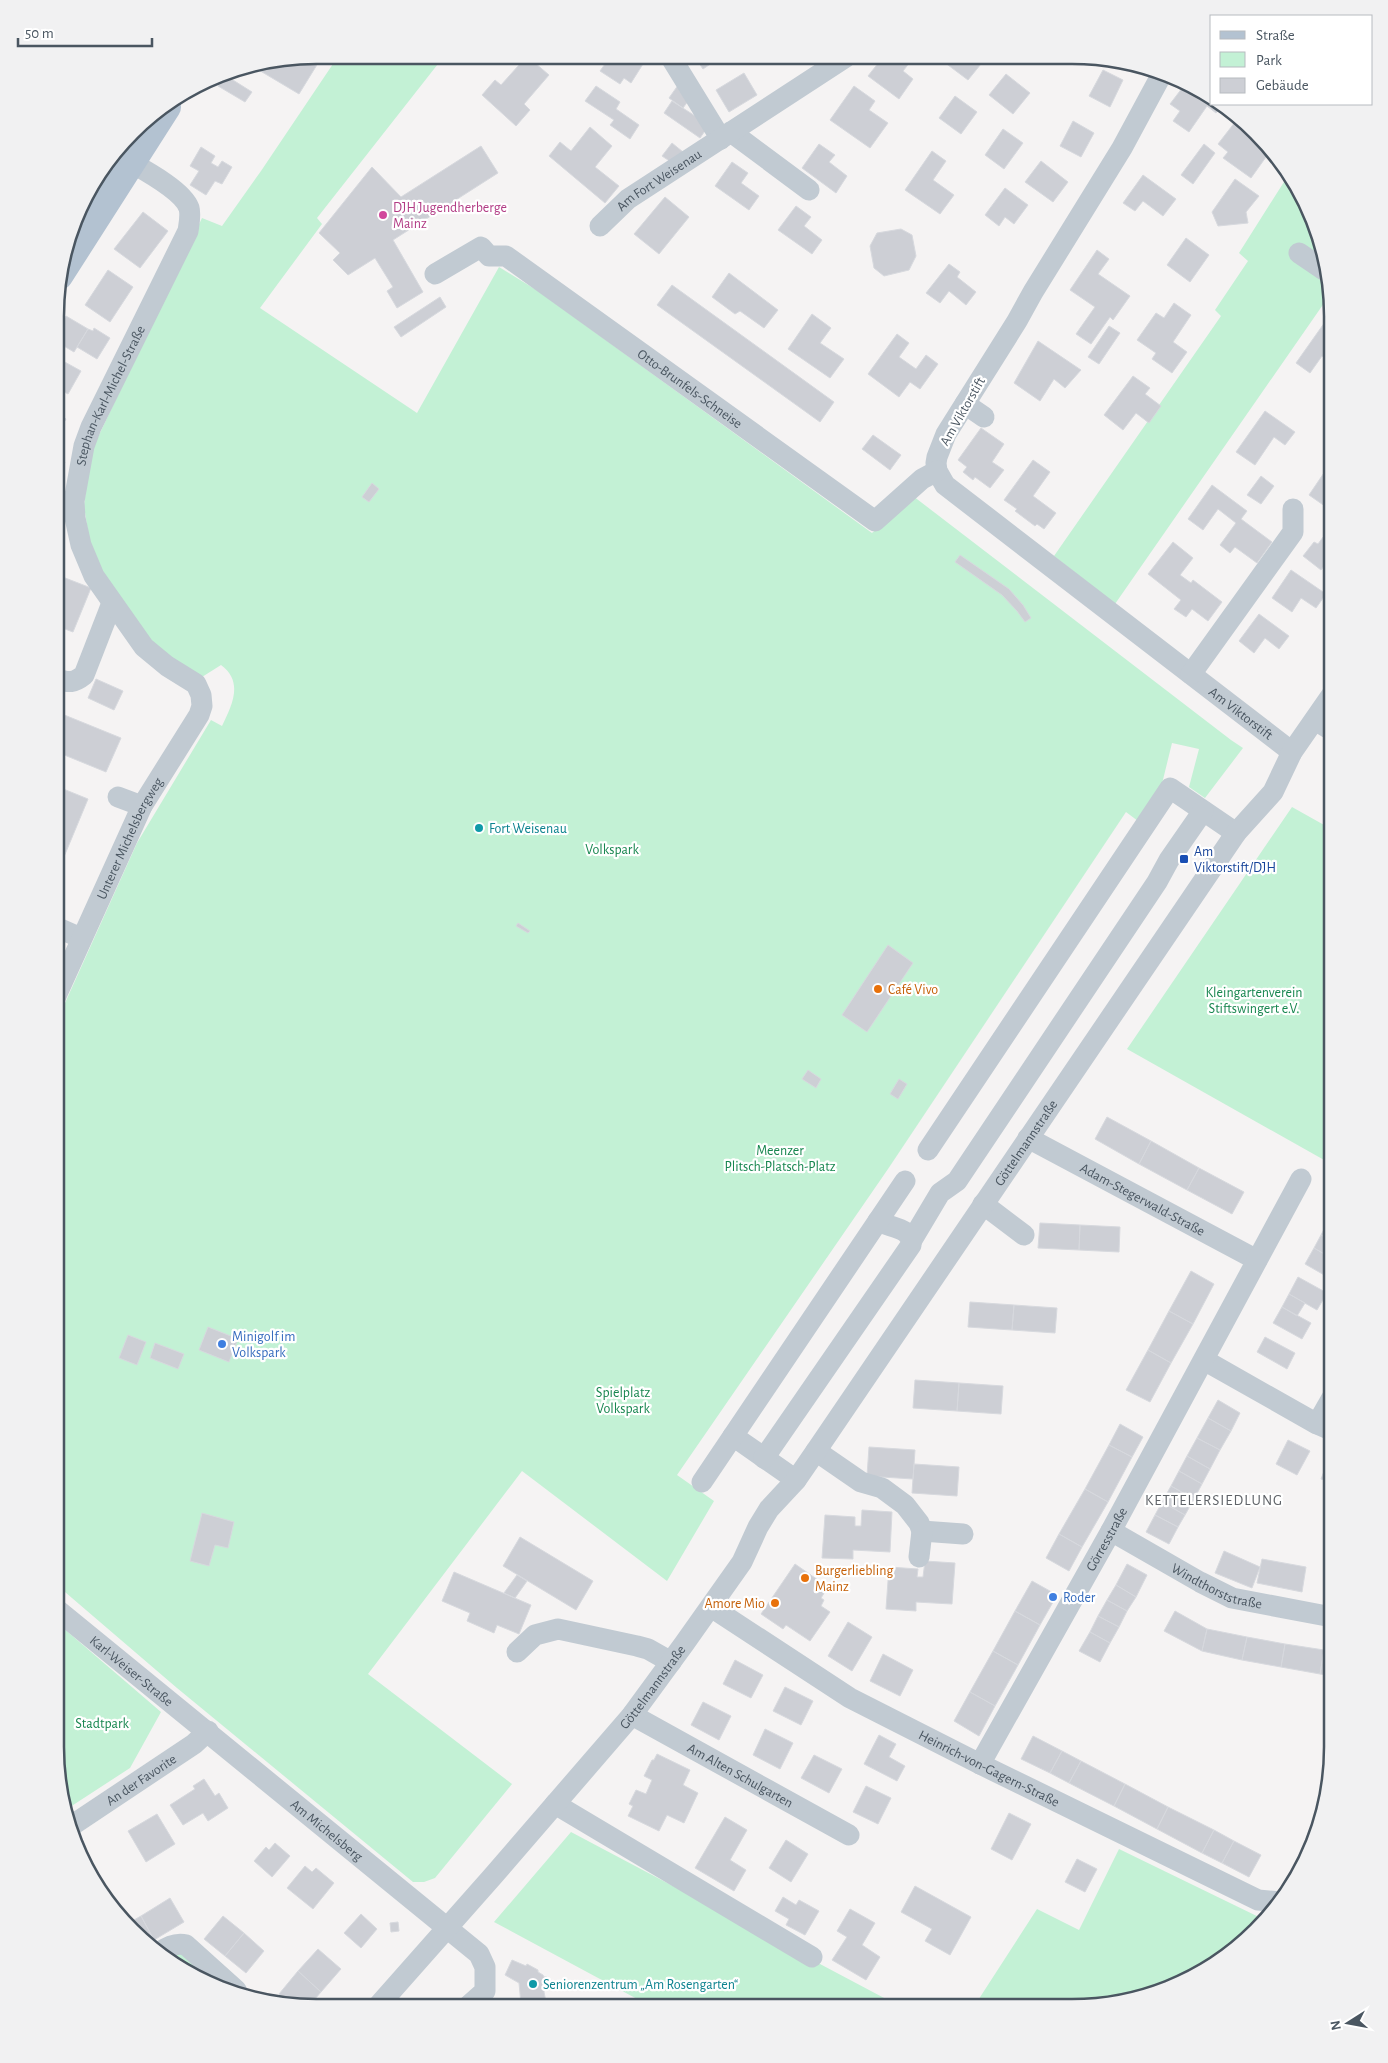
<svg xmlns="http://www.w3.org/2000/svg" width="1388" height="2063" viewBox="0 0 1388 2063" font-family="'Alegreya Sans',sans-serif">
<rect width="100%" height="100%" fill="#f5f3f3"/>
<!-- green -->
<path fill="#c3f1d5" d="M339 55H445L317 218 322 224 260 308 417 413 499 267 538 291 872 533 913 496 1231 740 1243 748 1205 798 1189 787 1199 749 1172 743 1159 796 1142 824 1126 812 888 1169 677 1475 714 1501 667 1581 522 1471 368 1674 512 1784 435 1878 424 1882H413L177 1688 58 1586 55 1578 56 1023 137 843 211 720 222 726C232 705 244 682 221 665L202 677 193 675 144 638 99 569 90 545 84 506 90 454 202 218 222 226 261 171Z
M1289 174 1313 216 1329 296 1115 604 1054 556 1221 316 1215 310 1248 261 1239 253Z
M1292 807 1333 830V1165L1127 1049Z
M55 1621 161 1712 130 1768 67 1809 55 1747Z
M571 1832 903 2008 652 2007 494 1922Z
M1119 1849 1265 1920 1231 1954 1172 1988 1072 2008H973L1037 1909 1079 1930Z
M182 1952 226 1991 216 1988 165 1959Z"/>
<!-- building -->
<path fill="#cdcfd5" stroke="#d7d9de" d="M316 55H323L299 94 252 66Z
M527 56 549 75 524 104 530 110 516 126 482 95 495 80 501 85Z
M592 56H648L631 83 624 78 620 84 600 71 605 64Z
M694 56H722L703 69Z
M883 57H914L903 71 913 79 899 99 868 76Z
M947 57H982L985 59 968 80 944 62Z
M1103 70 1123 80 1110 107 1089 96Z
M744 73 757 95 729 112 716 90Z
M1006 74 1030 93 1013 114 989 95Z
M225 75 252 92 245 102 218 86Z
M681 81 691 97 683 108 669 98Z
M1186 83 1212 98V104H1223L1216 113 1207 106 1189 132 1173 121 1180 111 1170 104Z
M596 86 620 102 616 109 639 125 630 139 610 125 614 120 585 101Z
M854 86 875 101 869 110 888 123 870 148 830 120Z
M955 96 977 112 961 134 939 118Z
M672 101 709 125 700 138 664 113Z
M1239 117 1261 139 1259 141 1271 150 1251 178 1223 158 1228 152 1218 144Z
M1073 121 1094 133 1081 157 1060 146Z
M590 127 612 146 595 167 619 186 605 203 549 156 560 142 571 151Z
M1003 129 1023 143 1004 169 985 155Z
M672 143 683 152 674 164 662 156Z
M819 144 835 155 829 162 847 176 836 193 802 168Z
M1204 144 1215 153 1193 184 1181 175Z
M481 146 498 173 393 240 423 292 397 308 387 291 393 287 375 258 348 275 333 260 340 253 319 233 372 167 401 197Z
M201 147 215 156 211 163 218 167 222 161 232 167 222 184 215 181 206 195 190 185 199 171 190 166Z
M932 151 946 161 933 180 954 195 940 214 905 190Z
M1041 161 1068 182 1053 202 1025 182Z
M732 162 748 173 741 183 759 196 749 210 715 186Z
M1143 175 1176 199 1163 216 1143 201 1135 211 1123 203Z
M1235 179 1259 196 1246 212 1248 223 1218 226 1212 212Z
M1005 188 1028 205 1014 224 1005 217 999 226 985 215Z
M665 197 689 217 659 254 634 234Z
M796 206 811 217 804 226 822 240 812 254 778 230Z
M143 212 168 231 140 268 114 249Z
M901 229 912 235 916 256 909 270 884 276 874 268 870 246 877 233Z
M1186 238 1209 255 1190 282 1167 265Z
M1097 250 1109 259 1098 274 1130 296 1113 320 1110 317 1091 344 1076 334 1095 307 1070 290Z
M949 264 960 272 957 277 976 292 966 305 949 291 940 303 926 293Z
M108 270 133 287 110 322 85 305Z
M729 273 778 310 764 328 740 311 735 314 712 297Z
M672 285 834 402 820 422 657 305Z
M440 297 446 307 401 337 394 327Z
M1174 303 1191 315 1173 342 1187 352 1172 373 1152 359 1156 353 1137 340 1156 313 1164 318Z
M812 314 831 328 820 343 844 359 830 378 788 349Z
M66 316 88 329 74 352 57 342V331Z
M1325 322 1333 328V363L1322 356 1310 373 1296 363Z
M1109 326 1120 333 1099 364 1088 357Z
M94 328 110 338 97 359 77 347 88 329 93 331Z
M897 334 909 343 899 357 916 369 926 355 938 364 920 389 910 382 899 397 868 374Z
M1038 341 1081 370 1065 388 1054 379 1040 401 1014 383Z
M63 361 81 371 68 394 57 388V371Z
M1133 376 1150 388 1145 394 1161 406 1149 423 1136 413 1123 430 1104 415Z
M1265 411 1295 432 1285 445 1274 437 1255 465 1236 452Z
M57 413 66 419 57 434Z
M981 428 1004 444 992 462 1004 470 990 488 975 477 973 480 963 472 967 467 958 460Z
M873 435 901 455 890 470 862 449Z
M57 458 65 462 58 479H57Z
M1033 460 1050 472 1033 496 1056 513 1044 529 1037 524 1035 526 1015 511 1017 509 1004 500Z
M1332 461 1333 503 1329 509 1309 495Z
M1261 476 1274 486 1261 504 1247 495Z
M372 483 379 489 369 502 362 497Z
M1212 485 1247 511 1241 519 1272 542 1257 563 1235 547 1230 553 1220 545 1236 523 1218 509 1203 530 1188 519Z
M1329 529 1333 531V554L1321 570 1303 556 1314 542 1318 544Z
M1173 542 1193 558 1180 575 1191 583 1193 580 1222 602 1208 621 1192 609 1186 617 1174 609 1181 600 1148 574Z
M960 555 1009 589 1023 605 1031 618 1025 622 1017 611 1002 595 955 562Z
M1291 570 1326 594 1316 608 1301 598 1292 612 1272 598Z
M60 576 91 588 73 632 57 626V584Z
M1259 614 1289 636 1279 649 1265 638 1254 653 1239 641Z
M96 679 123 691 114 710 88 698Z
M57 712 121 738 106 772 57 752Z
M56 786 88 799 56 876Z
M518 923 530 931 528 933 516 926Z
M888 945 913 963 867 1032 842 1015Z
M808 1070 821 1079 816 1088 802 1079Z
M899 1079 907 1084 898 1099 890 1094Z
M1107 1117 1151 1141 1139 1164 1095 1139Z
M1151 1141 1199 1168 1187 1190 1139 1164Z
M1199 1168 1244 1192 1232 1214 1187 1190Z
M1330 1218 1333 1220V1241L1321 1235Z
M1040 1223 1080 1225 1079 1250 1038 1248Z
M1080 1225 1120 1227 1119 1252 1079 1250Z
M1321 1235 1333 1241 1331 1258 1314 1248Z
M1314 1248 1333 1259V1280L1305 1264Z
M1191 1271 1214 1284 1193 1324 1169 1311Z
M1298 1277 1327 1293 1317 1310 1289 1294Z
M1289 1294 1305 1303 1297 1316 1282 1307Z
M970 1302 1014 1305 1012 1330 968 1327Z
M1014 1305 1057 1308 1055 1333 1012 1330Z
M1282 1307 1311 1323 1302 1339 1273 1323Z
M1169 1311 1193 1324 1171 1363 1148 1350Z
M208 1327 238 1339 229 1362 199 1350Z
M128 1335 146 1342 137 1365 119 1358Z
M1265 1337 1295 1353 1287 1369 1257 1352Z
M155 1343 184 1354 178 1369 150 1358Z
M1148 1350 1171 1363 1150 1402 1126 1390Z
M915 1380 959 1383 957 1411 913 1408Z
M959 1383 1003 1386 1001 1414 957 1411Z
M1218 1400 1240 1413 1231 1431 1208 1418Z
M1208 1418 1231 1431 1220 1450 1197 1438Z
M1120 1424 1143 1437 1132 1457 1109 1445Z
M1197 1438 1220 1450 1210 1469 1187 1456Z
M1288 1440 1310 1451 1297 1475 1276 1464Z
M1109 1445 1132 1457 1108 1502 1085 1489Z
M869 1447 915 1450 913 1479 867 1476Z
M1187 1456 1210 1469 1202 1484 1179 1471Z
M1330 1456 1333 1457V1483L1321 1479Z
M914 1464 959 1467 957 1496 912 1493Z
M1179 1471 1202 1484 1194 1499 1171 1486Z
M1171 1486 1194 1499 1185 1515 1162 1502Z
M1085 1489 1108 1502 1082 1547 1059 1534Z
M1162 1502 1185 1515 1178 1527 1155 1515Z
M862 1510 892 1512 890 1552 853 1550V1559L822 1558 825 1515 855 1517V1526H861Z
M202 1513 234 1522 228 1548 215 1545 209 1566 190 1561Z
M1155 1515 1178 1527 1169 1544 1146 1532Z
M1059 1534 1082 1547 1069 1571 1046 1558Z
M520 1537 593 1581 576 1610 503 1566Z
M1224 1551 1260 1567 1252 1588 1215 1573Z
M1262 1559 1306 1567 1302 1592 1257 1583Z
M925 1561 955 1563 952 1604 916 1602V1611L886 1609 889 1567 918 1569 917 1577H923Z
M795 1564 828 1587 821 1598 824 1600 821 1606 830 1612 810 1641 786 1625 783 1629 761 1614Z
M1127 1564 1147 1575 1136 1597 1116 1585Z
M454 1572 531 1605 519 1634 497 1625 494 1633 467 1621 470 1613 442 1601Z
M1329 1572 1332 1573V1598L1325 1597Z
M517 1575 527 1581 515 1598 504 1593Z
M1032 1581 1057 1595 1040 1625 1015 1611Z
M1116 1585 1136 1597 1127 1611 1107 1600Z
M1107 1600 1127 1611 1119 1627 1098 1616Z
M1015 1611 1040 1625 1018 1665 993 1651Z
M1175 1611 1207 1629 1202 1651 1164 1631Z
M1098 1616 1119 1627 1110 1643 1090 1632Z
M848 1622 872 1637 852 1671 828 1656Z
M1207 1629 1247 1637 1242 1660 1202 1651Z
M1090 1632 1110 1643 1100 1662 1079 1651Z
M1247 1637 1285 1644 1281 1667 1242 1660Z
M1285 1644 1324 1650 1320 1674 1281 1667Z
M1324 1650 1332 1652V1676L1320 1674Z
M993 1651 1018 1665 995 1706 970 1692Z
M883 1654 913 1670 900 1696 870 1681Z
M735 1660 763 1675 751 1698 723 1684Z
M785 1687 813 1701 801 1725 773 1711Z
M970 1692 995 1706 979 1736 954 1721Z
M703 1702 731 1716 719 1740 691 1725Z
M765 1729 793 1743 780 1769 753 1755Z
M879 1735 896 1744 889 1757 905 1766 897 1781 864 1764Z
M1033 1736 1062 1751 1050 1773 1021 1759Z
M1062 1751 1081 1761 1069 1783 1050 1773Z
M657 1754 690 1770 683 1785 698 1793 684 1823 667 1815 659 1831 628 1816 633 1806 629 1804 636 1790 646 1794 652 1780 644 1776 652 1760H654Z
M814 1755 842 1769 829 1793 801 1778Z
M1081 1761 1125 1784 1114 1806 1069 1783Z
M204 1779 215 1796 219 1793 228 1808 208 1821 203 1813 183 1825 170 1805 195 1789 193 1786Z
M1125 1784 1168 1807 1157 1829 1114 1806Z
M866 1786 891 1798 878 1824 853 1812Z
M1168 1807 1214 1830 1202 1853 1157 1829Z
M1009 1813 1031 1824 1012 1860 991 1849Z
M157 1814 175 1844 146 1862 128 1831Z
M725 1817 747 1830 730 1860 746 1870 734 1891 695 1868Z
M1214 1830 1234 1841 1222 1863 1202 1853Z
M786 1840 808 1854 791 1882 769 1868Z
M1234 1841 1261 1855 1249 1877 1222 1863Z
M275 1843 290 1856 272 1877 254 1861 266 1847 269 1850Z
M1077 1859 1097 1869 1085 1892 1065 1882Z
M305 1866 312 1872 316 1868 334 1883 313 1909 287 1888Z
M915 1886 971 1917 950 1955 925 1941 932 1929 901 1912Z
M783 1897 796 1905 799 1900 819 1911 805 1935 786 1925 789 1919 775 1911Z
M170 1898 184 1922 154 1940 141 1916Z
M850 1909 875 1923 862 1945 880 1957 866 1980 832 1960 847 1937 837 1931Z
M361 1914 377 1929 361 1948 344 1933Z
M141 1916 154 1940 147 1944 127 1924Z
M223 1916 244 1933 225 1956 204 1939Z
M398 1922 399 1931 391 1932 390 1923Z
M244 1933 264 1951 246 1973 225 1956Z
M318 1949 341 1969 321 1992 298 1971Z
M512 1960 526 1966 527 1964 538 1970V1972L543 1975 544 1977H547L548 1985H545L544 1992 546 2002 553 2001 561 2006 571 2005 576 2001 586 2007 495 2006 521 2004 519 1983 505 1975Z
M298 1971 321 1992 309 2006H292L279 1994Z"/>
<g fill="none" stroke-linecap="round" stroke-linejoin="round">
<!-- minor -->
<g stroke="#c1cad2" stroke-width="21">
<path d="M670 56 721 139"/>
<path id="s1" d="M1163 72 1122 148 1033 292 1017 321 946 434 937 457 936 463 937 471 945 485 1292 752"/>
<path d="M731 132 809 190"/>
<path id="s2" d="M600 226 628 199 846 57"/>
<path d="M1299 253 1324 270"/>
<path id="s3" d="M435 274 481 247 489 256H506L875 521 922 479 937 471"/>
<path d="M965 404 984 417"/>
<path d="M1191 674 1293 532V509"/>
<path d="M57 679C69 683 74 683 84 675L112 603"/>
<path d="M1315 720 1333 731"/>
<path d="M118 797 142 806"/>
<path d="M56 927 81 938"/>
<path id="s4" d="M56 996 142 806 199 715 202 706 201 695 196 684 167 666 144 647 94 576 81 545 75 518 74 501 84 446 91 427 188 231C189 224 191 215 189 208 183 191 146 171 130 162"/>
<path id="s5" d="M1028 1138 1257 1260"/>
<path d="M928 1150 1170 788 1236 833"/>
<path d="M983 1204 1024 1235"/>
<path d="M912 1240 940 1193 957 1181 1157 882 1169 860 1203 811"/>
<path d="M1204 1360 1317 1424 1333 1431"/>
<path d="M1317 1424 1333 1396"/>
<path d="M733 1436 796 1480"/>
<path d="M816 1451 861 1482 882 1488 905 1505 919 1523 922 1531 963 1534"/>
<path d="M764 1458 911 1245C913 1227 889 1228 878 1221"/>
<path d="M702 1482 905 1181"/>
<path id="s6" d="M1111 1531 1200 1582 1232 1598 1332 1617"/>
<path d="M919 1557 922 1531"/>
<path id="s7" d="M711 1607 850 1698 980 1764 1258 1900 1282 1902"/>
<path id="s8" d="M55 1608 479 1954 485 1967V1991L468 2006"/>
<path d="M517 1652 535 1635 558 1629 637 1646 648 1649 671 1662"/>
<path id="s9" d="M632 1715 849 1835"/>
<path id="s10" d="M980 1764 1111 1531 1301 1179"/>
<path d="M555 1804 812 1957"/>
<path id="s11" d="M71 1826 194 1744 208 1731"/>
<path d="M157 1954C166 1948 175 1942 186 1945L236 1990 238 1994"/>
<path id="s12" d="M378 2006 493 1876 632 1715 684 1644 742 1562 758 1527 769 1509 796 1480 816 1451 1236 833 1273 792 1292 752 1333 693"/>
</g>
<!-- major -->
<path stroke="#b3c2d1" stroke-width="28" d="M59 276 167 107"/>
</g>
<!-- markers -->
<circle fill="#d1479c" stroke="#fff" stroke-width="2" cx="383" cy="215" r="5"/>
<g fill="#0f9aa8" stroke="#fff" stroke-width="2">
<circle cx="479" cy="828" r="5"/>
<circle cx="533" cy="1984" r="5"/>
</g>
<rect fill="#1a4fb4" stroke="#fff" stroke-width="2" x="1179" y="854" width="10" height="10" rx="2.5"/>
<g fill="#e8710a" stroke="#fff" stroke-width="2">
<circle cx="878" cy="989" r="5"/>
<circle cx="805" cy="1578" r="5"/>
<circle cx="775" cy="1603" r="5"/>
</g>
<g fill="#3f7fe0" stroke="#fff" stroke-width="2">
<circle cx="222" cy="1344" r="5"/>
<circle cx="1053" cy="1597" r="5"/>
</g>
<g text-anchor="middle" stroke-width="4.5" stroke-linejoin="round" paint-order="stroke">
<!-- street labels -->
<g font-size="14" fill="#4a5661" stroke="#fff">
<text dy="5" stroke="none"><textPath href="#s2" startOffset="75">Am Fort Weisenau</textPath></text>
<text dy="5" stroke="none"><textPath href="#s3" startOffset="309">Otto-Brunfels-Schneise</textPath></text>
<text dy="5" stroke="none"><textPath href="#s4" startOffset="690">Stephan-Karl-Michel-Straße</textPath></text>
<text transform="translate(962 411) rotate(-60)" y="5">Am Viktorstift</text>
<text dy="5" stroke="none"><textPath href="#s1" startOffset="851">Am Viktorstift</textPath></text>
<text dy="5" stroke="none"><textPath href="#s4" startOffset="174">Unterer Michelsbergweg</textPath></text>
<text dy="5" stroke="none"><textPath href="#s12" startOffset="1082">Göttelmannstraße</textPath></text>
<text dy="5" stroke="none"><textPath href="#s5" startOffset="130">Adam-Stegerwald-Straße</textPath></text>
<text dy="5" stroke="none"><textPath href="#s10" startOffset="258">Görresstraße</textPath></text>
<text dy="5" stroke="none"><textPath href="#s6" startOffset="120">Windthorststraße</textPath></text>
<text dy="5" stroke="none"><textPath href="#s8" startOffset="99">Karl-Weiser-Straße</textPath></text>
<text dy="5" stroke="none"><textPath href="#s12" startOffset="421">Göttelmannstraße</textPath></text>
<text dy="5" stroke="none"><textPath href="#s7" startOffset="322">Heinrich-von-Gagern-Straße</textPath></text>
<text dy="5" stroke="none"><textPath href="#s9" startOffset="124">Am Alten Schulgarten</textPath></text>
<text dy="5" stroke="none"><textPath href="#s11" startOffset="84">An der Favorite</textPath></text>
<text dy="5" stroke="none"><textPath href="#s8" startOffset="351">Am Michelsberg</textPath></text>
</g>
<!-- hotel labels -->
<g font-size="14" fill="#b23c85" stroke="#fff" text-anchor="start">
<text x="393" y="212">DJH Jugendherberge<tspan x="393" dy="16">Mainz</tspan></text>
</g>
<!-- culture labels -->
<g font-size="14" fill="#0d838f" stroke="#fff" text-anchor="start">
<text x="489" y="833">Fort Weisenau</text>
<text x="543" y="1989">Seniorenzentrum „Am Rosengarten“</text>
</g>
<!-- park labels -->
<g font-size="14" fill="#17864f" stroke="#fff">
<text x="612" y="854">Volkspark</text>
<text x="1254" y="997">Kleingartenverein<tspan x="1254" dy="16">Stiftswingert e.V.</tspan></text>
<text x="780" y="1155">Meenzer<tspan x="780" dy="16">Plitsch-Platsch-Platz</tspan></text>
<text x="623" y="1397">Spielplatz<tspan x="623" dy="16">Volkspark</tspan></text>
<text x="102" y="1728">Stadtpark</text>
</g>
<!-- transit labels -->
<g font-size="14" fill="#164399" stroke="#fff" text-anchor="start">
<text x="1194" y="856">Am<tspan x="1194" dy="16">Viktorstift/DJH</tspan></text>
</g>
<!-- food labels -->
<g font-size="14" fill="#c56008" stroke="#fff" text-anchor="start">
<text x="888" y="994">Café Vivo</text>
<text x="815" y="1575">Burgerliebling<tspan x="815" dy="16">Mainz</tspan></text>
<text x="765" y="1608" text-anchor="end">Amore Mio</text>
</g>
<!-- shop labels -->
<g font-size="14" fill="#366cbe" stroke="#fff" text-anchor="start">
<text x="232" y="1341">Minigolf im<tspan x="232" dy="16">Volkspark</tspan></text>
<text x="1063" y="1602">Roder</text>
</g>
<!-- neighbourhood labels -->
<g font-size="15" letter-spacing="1" fill="#5f6368" stroke="#fff">
<text x="1214" y="1505">KETTELERSIEDLUNG</text>
</g>
</g>
<!-- crop -->
<path d="M0 0H1388V2063H0ZM316 64H1072A252 252 0 0 1 1324 316V1747A252 252 0 0 1 1072 1999H316A252 252 0 0 1 64 1747V316A252 252 0 0 1 316 64Z" fill="#f1f1f2" fill-rule="evenodd"/>
<path fill="none" stroke="#4a5661" stroke-width="2.5" d="M316 64H1072A252 252 0 0 1 1324 316V1747A252 252 0 0 1 1072 1999H316A252 252 0 0 1 64 1747V316A252 252 0 0 1 316 64Z"/>
<!-- legend -->
<rect x="1210" y="15" width="162" height="90" fill="#ffffff" stroke="#b7bbc0"/>
<rect x="1220" y="31" width="25" height="8" fill="#b3c2d1" stroke="#b7bbc0"/>
<text x="1256" y="40" font-size="15" fill="#4a5661">Straße</text>
<rect x="1220" y="52" width="25" height="15" fill="#c3f1d5" stroke="#b7bbc0"/>
<text x="1256" y="65" font-size="15" fill="#4a5661">Park</text>
<rect x="1220" y="78" width="25" height="15" fill="#cdcfd5" stroke="#b7bbc0"/>
<text x="1256" y="90" font-size="15" fill="#4a5661">Gebäude</text>
<!-- north arrow -->
<g transform="translate(1348 2023) rotate(259)" stroke="#ffffff" stroke-width="4" paint-order="stroke">
<path d="M0-4L9 19L0 12L-9 19Z" fill="#4a5661"/>
<text y="-8" font-size="14" font-weight="bold" text-anchor="middle" fill="#4a5661">N</text>
</g>
<!-- scale -->
<path d="M18 38v8h134v-8" fill="none" stroke="#4a5661" stroke-width="2.5"/>
<text x="25" y="38" font-size="15" fill="#4a5661" stroke="#ffffff" stroke-width="4" paint-order="stroke">50 m</text>
</svg>
